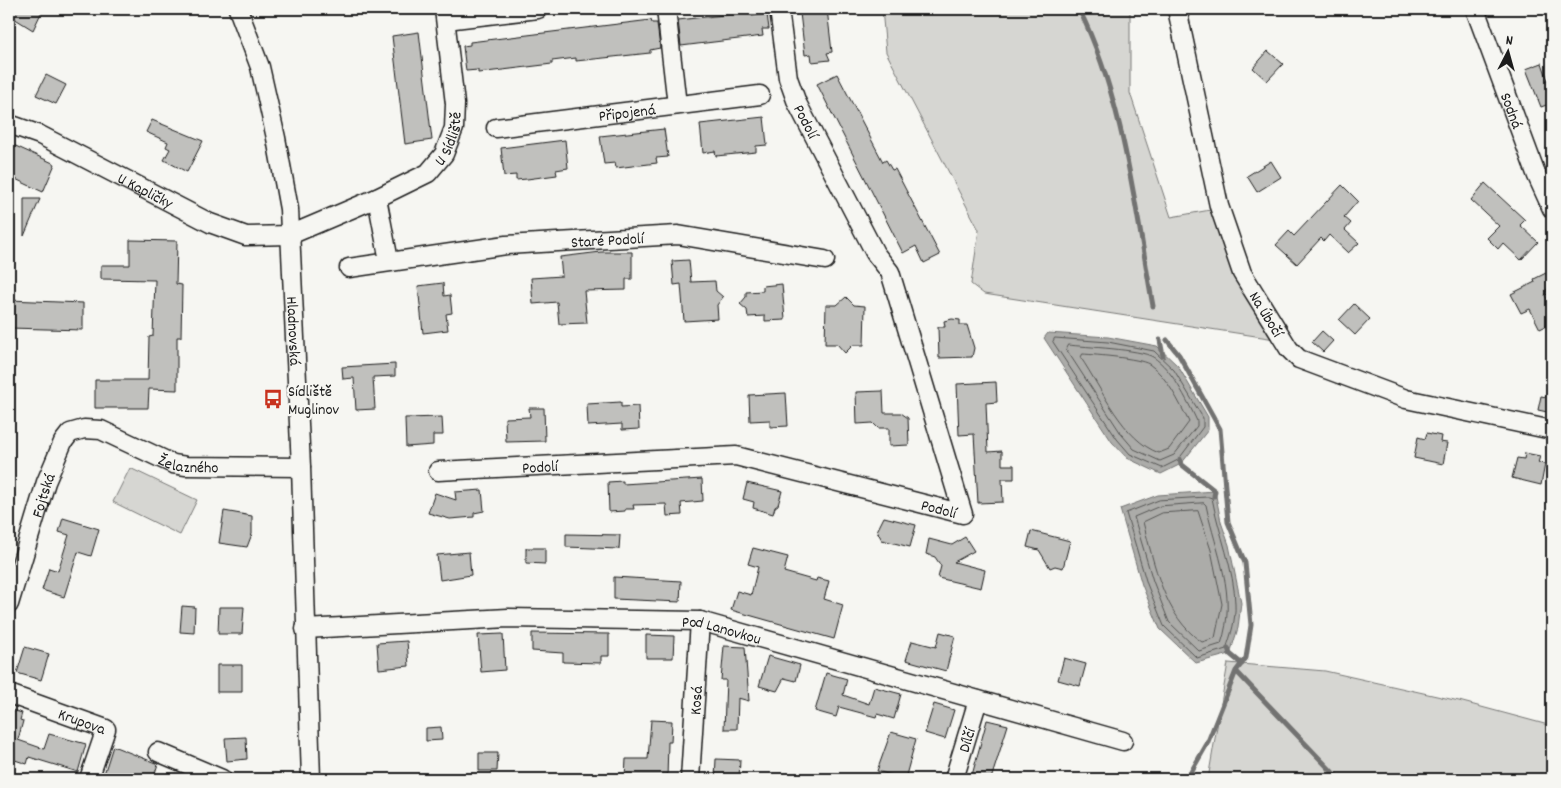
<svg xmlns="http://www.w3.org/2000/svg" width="1561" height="788" viewBox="0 0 1561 788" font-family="Dekko,sans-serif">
<rect width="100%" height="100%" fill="#f6f6f2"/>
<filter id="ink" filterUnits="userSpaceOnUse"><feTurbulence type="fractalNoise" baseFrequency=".02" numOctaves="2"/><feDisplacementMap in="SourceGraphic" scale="10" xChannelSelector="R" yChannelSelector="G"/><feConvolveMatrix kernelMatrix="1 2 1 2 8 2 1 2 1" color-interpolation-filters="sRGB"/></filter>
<g filter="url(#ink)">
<!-- green -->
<path fill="#d6d6d2" stroke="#797977" d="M882 9H1130V93L1171 217 1216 209 1275 339 984 294 971 284 979 230 886 52Z
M130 468 197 500 180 535 113 502Z
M1228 663 1325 671 1459 701 1552 726V779H1208Z"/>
<!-- water -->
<path fill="#acaca9" stroke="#727271" d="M1048 333 1108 337 1157 346 1178 366 1208 417V430L1181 464 1161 474 1127 458 1112 442 1044 338Z
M1215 491 1221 522 1229 545 1241 603 1238 628 1230 654 1196 663 1160 629 1142 585 1120 509 1158 495Z"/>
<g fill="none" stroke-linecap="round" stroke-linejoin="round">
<!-- shore -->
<path stroke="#565654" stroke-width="1" d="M1055 338 1108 342 1154 351 1174 370 1203 418V427L1178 460 1162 468 1130 454 1117 439 1053 342Z
M1068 345C1085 347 1140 349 1153 357 1172 369 1187 400 1197 421V426L1174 455 1160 461 1134 449 1122 435 1066 349Z
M1083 354C1097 355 1138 358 1149 364 1167 376 1180 404 1189 422L1169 449 1159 453C1123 440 1102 389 1081 358Z
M1209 497 1212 498C1218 531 1235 572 1235 604 1236 619 1231 635 1226 649L1197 658 1164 626 1147 584 1126 513 1159 500Z
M1204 503 1206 505C1216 554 1238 594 1221 644L1199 651 1169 622 1153 581 1134 517 1160 506Z
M1198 511 1211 550 1222 604 1215 638 1202 642C1164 617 1154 563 1143 522L1162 513Z"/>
<!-- stream -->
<path stroke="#727271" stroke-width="5" d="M1079 9C1124 100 1135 207 1153 306
M1160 340 1163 356
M1167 340 1179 355 1220 429 1228 522 1245 563 1251 625 1246 658 1236 671 1339 779
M1180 459 1181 464 1215 491 1214 496
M1228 648 1230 654 1242 664
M1187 779 1207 744 1236 671"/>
</g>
<!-- building -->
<path fill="#c0c0bd" stroke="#1c1c1c" d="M9 9H43L33 30 9 15Z
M802 9H827L832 52 827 53 830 60 812 62 811 54 805 55 800 13H803Z
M752 12V16L767 14 769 29H762L763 36 681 46 678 20Z
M651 20 652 23H657L660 48 650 50V53L576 61V58L552 61V64L478 73V70L466 71 463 46 470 45V42Z
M419 32 432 140 405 144 392 36Z
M1268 51 1283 64 1267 81 1253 68Z
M1542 63 1552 92V103L1541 107 1526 69Z
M837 74 883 162 886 160 892 170 895 169 940 255 924 263 916 246 903 253 817 84Z
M46 75 66 85 56 104 36 95Z
M764 117 767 145 756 146V152L716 156 715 151 703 153 700 124Z
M152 120 203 141 187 172 164 160 170 149 166 147 168 142 146 132Z
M664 129 668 157 656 158 657 163 616 168 615 163 604 164 600 136Z
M565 140 568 168 556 170 557 175 527 179 516 180V175L504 176 501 148Z
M9 143 55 164 43 192 9 176Z
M1271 161 1281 177 1257 192 1247 176Z
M1485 183 1525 220 1520 225 1538 242 1521 260 1503 243 1498 249 1487 238 1499 226 1471 200Z
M1342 185 1358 201 1344 217 1351 223 1345 230 1359 243 1348 253 1329 235 1324 241 1321 238 1297 264 1276 245 1289 231 1294 236Z
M24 199H40L24 236Z
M130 240 177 241 176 284 182 285 181 337H177V390L149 389 148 408H95V380H148L149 337 153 336 155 280 101 279V265H130Z
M601 252H632V279H626V290L584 291 587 323 559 324 557 302 533 304 531 278 562 276 560 257Z
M689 260 691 282 715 281 716 291 723 297 717 305 718 319 684 321 681 284 674 285 672 261Z
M1546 273 1552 285 1546 290 1548 294 1545 295 1552 309V323L1540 329 1530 309 1521 313 1511 294 1535 282 1534 279Z
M443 283 444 296 450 295 452 313 446 314 448 330 423 333 418 286Z
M782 284 785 320 765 321V316L748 317 747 310 740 304 746 297V292L763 291V286Z
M846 297 854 305 865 306 864 345H853L845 353 837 344H825L826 305H837Z
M9 300 83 303V330L9 328Z
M1354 304 1370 319 1355 335 1339 320Z
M952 319 960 320V325H967L974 348 972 357 939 358 938 327H945L944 321Z
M1322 331 1333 341 1323 352 1312 342Z
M395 364V376L373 377 375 409 356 410 354 378 343 379 342 367Z
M996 382 997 402 986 403 988 452 1002 451V465H1014V479H1002L1003 502 978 503 974 434 959 435 957 384Z
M883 391 884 413H901L908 418 909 445 889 446V428H878L873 423 857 424 856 392Z
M786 393 788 426 770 427V420L750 421 749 395Z
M1541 396 1552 398V413L1538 410Z
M621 402V407L638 406 639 429 622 430V424L588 426 587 404Z
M529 408H544L545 441 506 442 505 418 530 417Z
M442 417 443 435H433V445L406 447 405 418Z
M1427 433 1441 436 1440 442 1447 443 1443 464 1414 458 1418 437 1425 439Z
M1525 453 1540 456 1538 463 1545 464 1541 485 1512 478 1517 458 1524 459Z
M702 479 703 501 681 503 682 515 667 516 666 504 633 505 634 509H625V511L609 512 608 482 623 481V484Z
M747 483 782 491 778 505 775 507 773 514 753 508 754 502 743 499Z
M482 490 484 511 474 513V517L450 519 428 513 435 493 456 500 455 492Z
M224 511 252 516V534L247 547 219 543Z
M884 517 916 525 910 547 882 540 877 531Z
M63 518 99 529 91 556 78 552 64 597 42 590 49 568 58 571 69 535 59 532Z
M1031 531 1070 541 1063 568 1055 566 1050 568 1039 550 1027 547Z
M566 534 620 535 619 549 566 547Z
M965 537 974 551 954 562 985 570 981 588 938 578 941 566 935 557 926 554 929 539 952 545Z
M526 548H545V564L526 563Z
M753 548 788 557 784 572 816 581 817 578 829 581 824 599 843 605 834 639 731 610 737 591 751 595 758 567 748 564Z
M469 552 471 575 440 580 437 555Z
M614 577 681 581 680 602 614 599Z
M182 606 195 607 194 633 180 632Z
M219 607H244L242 634H218Z
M940 632 955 636 946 671 906 660 912 641 936 647Z
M532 633 609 634V656H601V663L563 662V653L532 651Z
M503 634 505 670 481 672 478 635Z
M646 635 674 636 673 658H646Z
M407 641 409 666 379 669 377 643Z
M724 646 745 647 749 701 738 698 737 729H724L726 680H721Z
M25 647 49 654 41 680 17 673Z
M768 656 800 665 796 681 784 678 777 691 759 686Z
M1064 658 1086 664 1080 686 1058 680Z
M217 665H242V692H217Z
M826 673 847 679 843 695 869 704 874 687 901 694 894 719 877 714 876 717 839 707 836 717 815 711Z
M934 704 954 710 945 739 925 733Z
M9 709 22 713 20 720 23 721 18 740 44 749 49 734 86 744 78 772 29 757 27 764 9 758Z
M651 720 672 721 671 742H668L667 779 625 778 626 759H648Z
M987 720 1008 725 991 779H971Z
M441 727 442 740 426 741V728Z
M891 732 916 739 905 779 877 771Z
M246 737 247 759 227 761 225 738Z
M113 746 158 764 153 779H118L104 774Z
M479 753H498L497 771H479Z
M716 759 740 760 739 779H715Z"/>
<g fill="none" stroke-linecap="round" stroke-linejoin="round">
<defs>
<g id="street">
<path id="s1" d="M238 9 260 67 276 138 289 209 301 467 311 779"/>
<path d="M666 9 677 105"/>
<path id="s2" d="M1177 9 1219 206 1242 273 1289 349 1299 359 1406 399 1552 430"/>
<path id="s3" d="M1475 9 1537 176 1552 209"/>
<path d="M446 20 538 9"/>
<path id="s4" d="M9 124 40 135 210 223 246 236 290 235 377 198 428 173 444 154 454 128 455 104 444 9"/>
<path id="s5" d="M496 128 760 95"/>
<path d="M377 198 389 261"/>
<path id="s6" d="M349 268 506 245 678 235 825 260"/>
<path id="s7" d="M438 471 736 456 963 514 890 272 875 253 797 103 788 78 779 9"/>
<path id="s8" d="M9 604 46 482 63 442 70 433 84 429 101 430 173 464 186 466 301 467"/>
<path id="s9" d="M305 629 508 618 700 621 1123 741"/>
<path id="s10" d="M9 694 106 729 89 779"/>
<path d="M158 752 222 779"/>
<path id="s11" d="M690 779 700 621"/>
<path id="s12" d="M954 779 978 700"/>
</g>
</defs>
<!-- street casing -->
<use href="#street" stroke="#1c1c1c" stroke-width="21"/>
<!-- street -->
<use href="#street" stroke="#f6f6f2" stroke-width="18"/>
</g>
</g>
<!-- icons -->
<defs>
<symbol id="bus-bare" viewBox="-9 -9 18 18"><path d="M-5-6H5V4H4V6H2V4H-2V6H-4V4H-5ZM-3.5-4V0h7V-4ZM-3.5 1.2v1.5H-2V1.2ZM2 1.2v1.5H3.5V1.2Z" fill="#c8321e" stroke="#f6f6f2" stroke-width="2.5" paint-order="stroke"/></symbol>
</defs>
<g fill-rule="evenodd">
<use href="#bus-bare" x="259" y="385" width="28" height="28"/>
</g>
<g text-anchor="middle" stroke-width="4.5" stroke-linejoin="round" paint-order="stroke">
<!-- street labels -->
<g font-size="16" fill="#1c1c1c" stroke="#f6f6f2">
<text dy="6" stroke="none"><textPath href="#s3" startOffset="108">Sodná</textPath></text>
<text dy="6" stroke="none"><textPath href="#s5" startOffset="132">Připojená</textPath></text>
<text transform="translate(807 121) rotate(63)" y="6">Podolí</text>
<text dy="6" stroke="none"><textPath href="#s4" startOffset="499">U Sídliště</textPath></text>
<text dy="6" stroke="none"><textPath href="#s4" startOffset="152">U Kapličky</textPath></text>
<text dy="6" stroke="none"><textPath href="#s6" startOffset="260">Staré Podolí</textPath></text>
<text dy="6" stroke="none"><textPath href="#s2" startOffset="320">Na Úbočí</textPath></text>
<text dy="6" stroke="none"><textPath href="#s1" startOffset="329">Hladnovská</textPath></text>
<text dy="6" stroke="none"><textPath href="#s8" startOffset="309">Želazného</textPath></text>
<text dy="6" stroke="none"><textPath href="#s7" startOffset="102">Podolí</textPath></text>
<text dy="6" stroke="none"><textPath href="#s8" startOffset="114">Fojtská</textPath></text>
<text dy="6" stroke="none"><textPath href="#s7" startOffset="508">Podolí</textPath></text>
<text dy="6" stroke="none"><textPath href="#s9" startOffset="418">Pod Lanovkou</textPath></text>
<text dy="6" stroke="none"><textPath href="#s11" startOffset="79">Kosá</textPath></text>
<text dy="6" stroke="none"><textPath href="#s10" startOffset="78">Krupova</textPath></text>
<text dy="6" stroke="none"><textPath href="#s12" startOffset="41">Dílčí</textPath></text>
</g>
<!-- poi labels -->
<g font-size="16" fill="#1c1c1c" stroke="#f6f6f2" text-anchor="start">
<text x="288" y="396">Sídliště<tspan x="288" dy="18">Muglinov</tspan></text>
</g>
</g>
<!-- margin -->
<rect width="1561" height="788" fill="none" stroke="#f6f6f2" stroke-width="30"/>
<rect x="15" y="15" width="1531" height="758" fill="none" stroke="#1c1c1c" stroke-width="2" filter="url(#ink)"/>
<!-- north arrow -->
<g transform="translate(1508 52) rotate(6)" stroke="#f6f6f2" stroke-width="4" paint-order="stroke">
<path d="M0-4L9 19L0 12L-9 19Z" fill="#1c1c1c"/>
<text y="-8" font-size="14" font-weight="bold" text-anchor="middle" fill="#1c1c1c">N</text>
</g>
</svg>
